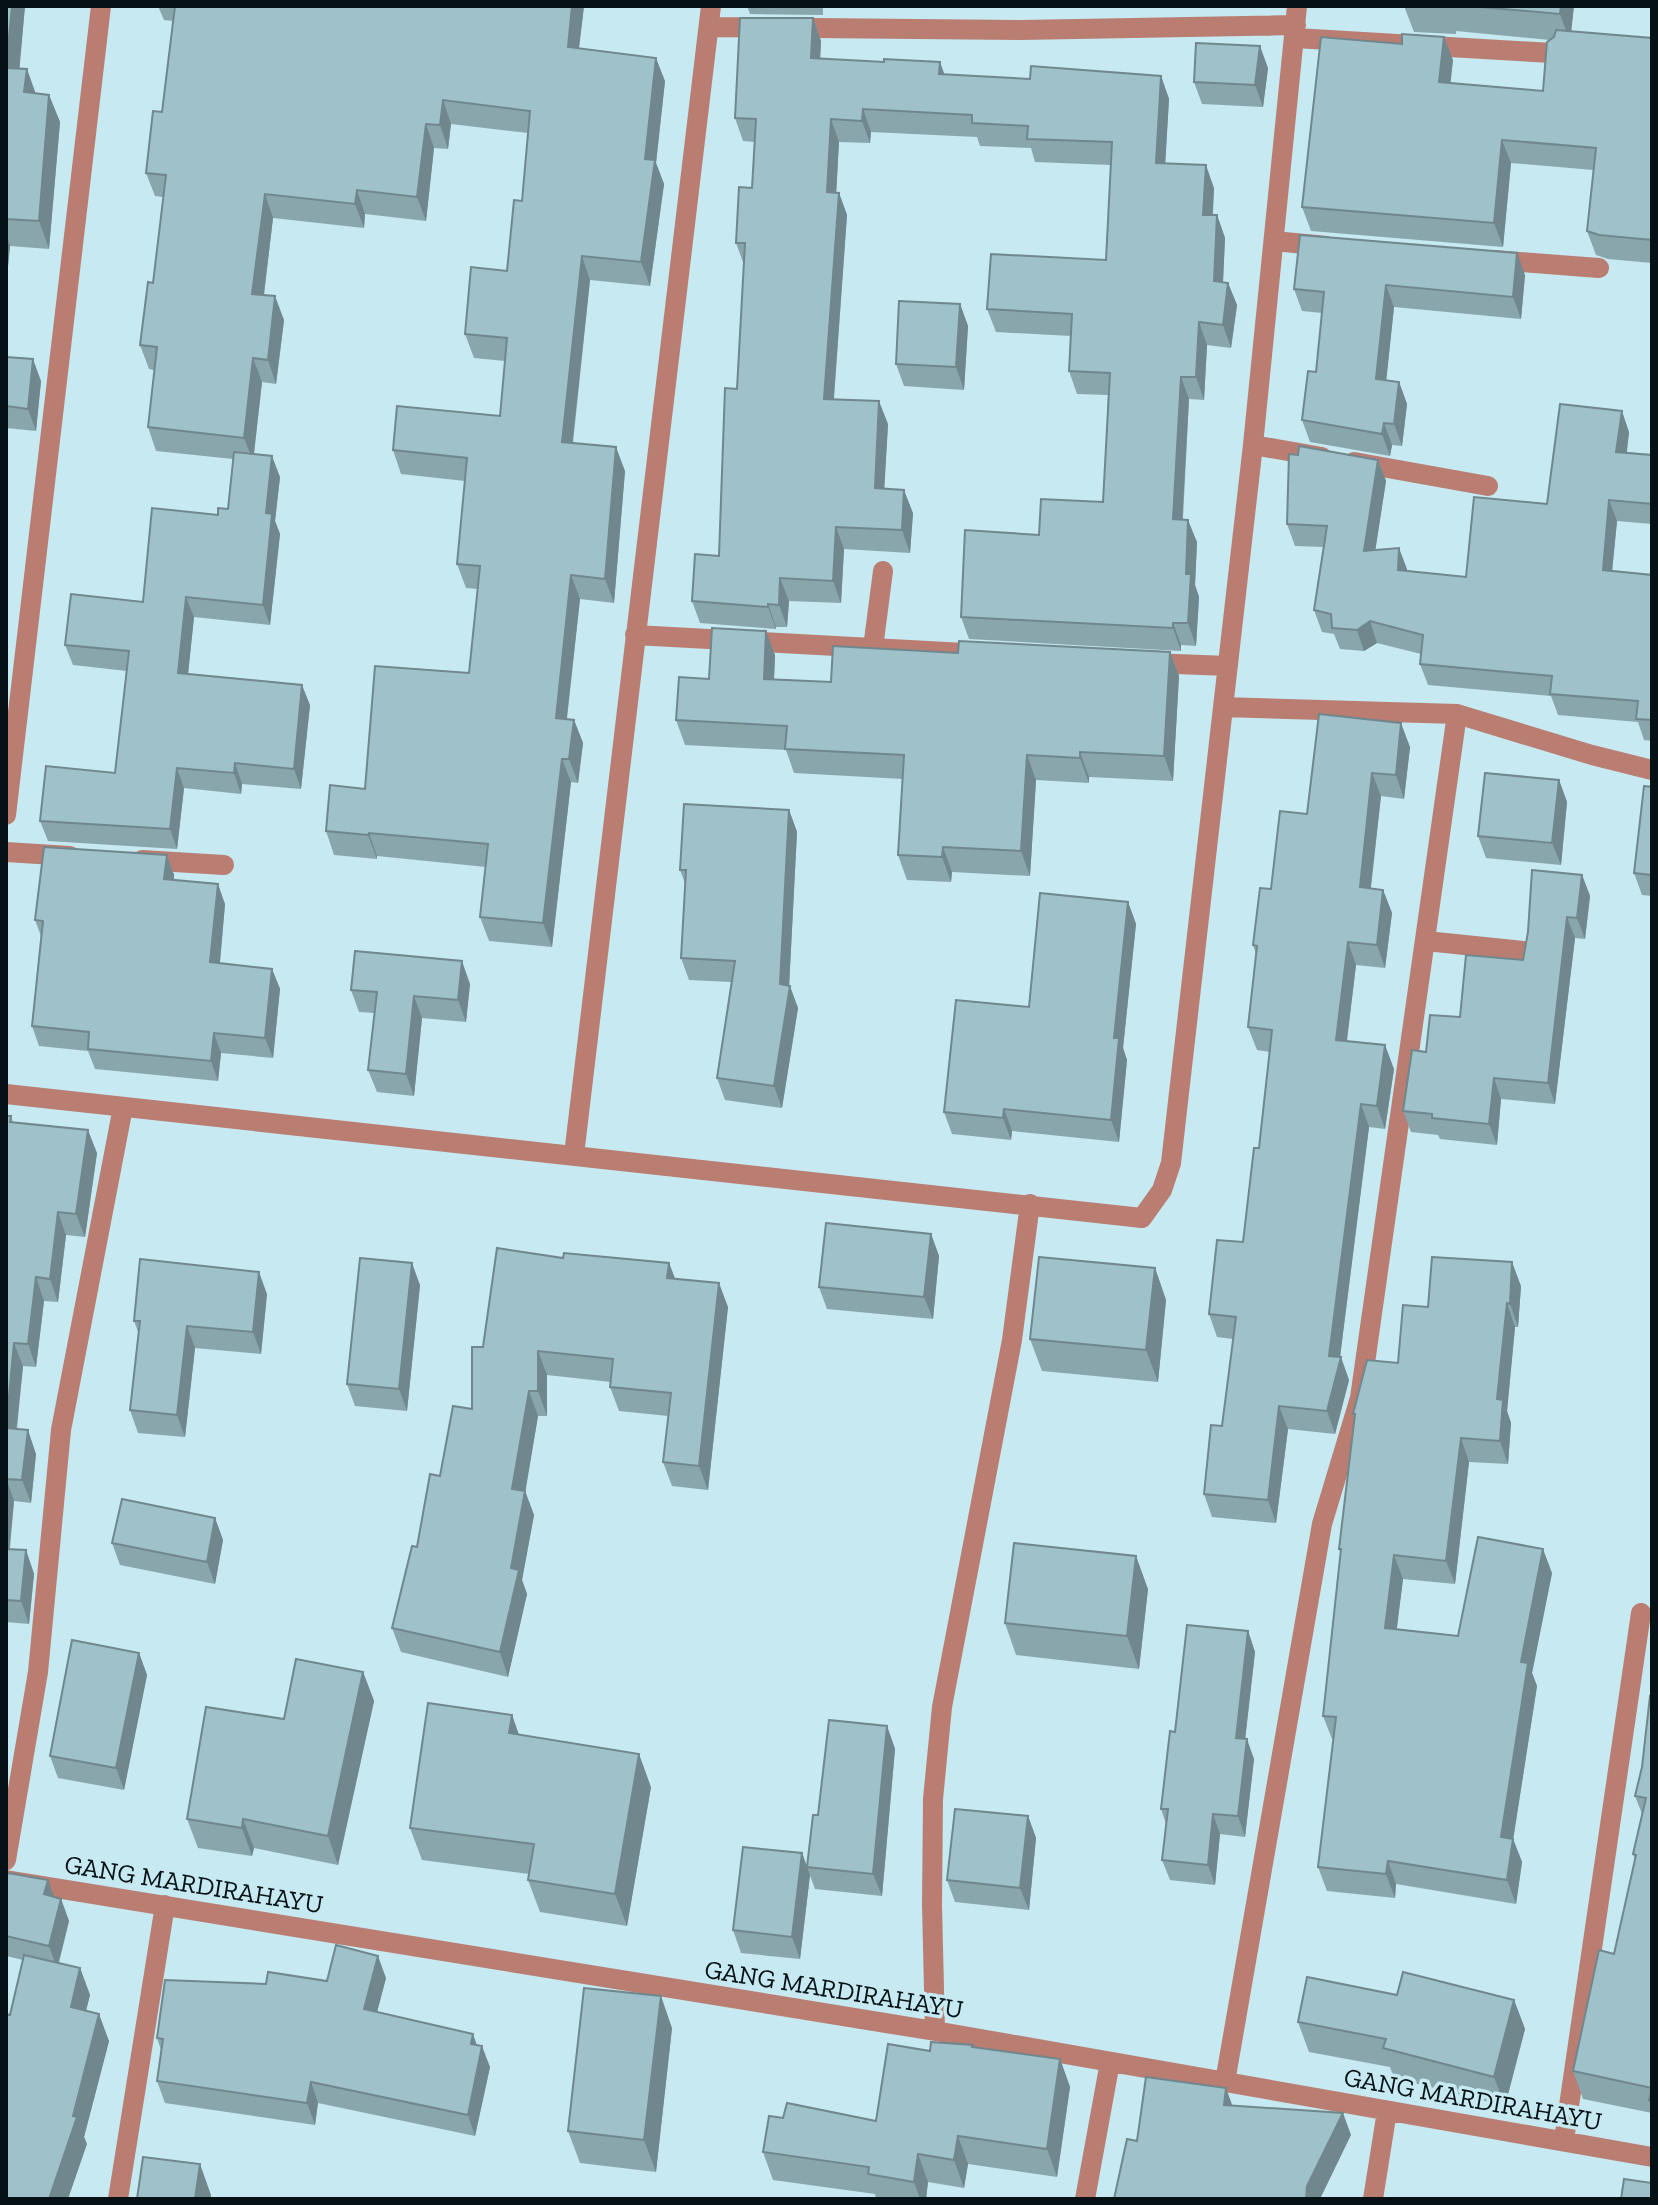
<svg xmlns="http://www.w3.org/2000/svg" width="1658" height="2205" viewBox="0 0 1658 2205" font-family="'Zilla Slab',serif">
<rect width="100%" height="100%" fill="#c7e9f2"/>
<g fill="none" stroke-linecap="round" stroke-linejoin="round">
<!-- minor -->
<path stroke="#b97d71" stroke-width="20" d="M709 27 1021 30 1296 25
M1295 38 1552 53
M1274 241 1326 246
M1493 260 1599 268
M1253 445 1322 457
M1354 462 1488 486
M635 635 983 654
M873 648 883 571
M1150 663 1228 666
M1223 707 1457 714 1592 755 1652 770
M6 815 101 6
M6 852 70 856
M142 860 224 865
M1426 941 1523 951
M6 1094 1142 1218 1162 1190 1171 1163 1253 445 1297 6
M574 1155 711 6
M6 1860 38 1672 61 1430 123 1107
M6 1880 935 2031 1652 2157
M935 2031 932 1905 933 1799 942 1707 1012 1340 1030 1204
M1225 2082 1322 1524 1360 1398 1457 714
M1564 2140 1641 1613
M118 2199 165 1905
M1085 2199 1110 2062
M1373 2199 1387 2111"/>
</g>
<!-- wall -->
<path fill="#89a6ad" d="M6 6H25L19 69 35 93 49 95 60 122 49 249 10 246 6 286Z
M158 6H584L579 49 665 81 656 163 664 184 650 286 590 280 573 443 625 471 614 603 580 599 567 719 574 720 583 743 578 783 571 782 552 947 489 941 480 917 486 867 377 856V859L334 855 326 831 469 673 478 589 466 588 457 564 465 481 401 474 393 450 500 416 505 361 474 358 465 334 507 271 522 201 528 133 451 124 448 149 434 148 426 221 365 214 364 228 273 218 264 295 284 320 276 384 262 382 254 454 280 477 275 521 280 534 270 625 194 617 188 674 310 705 301 789 242 784 241 794 184 788 177 849 48 841 40 821 115 773 127 671 73 665 65 645 143 602 218 515 228 509 233 459 156 451 148 427 154 370 149 369 140 345 153 283 163 197 155 196 146 173 162 112 173 21 164 20Z
M747 6H823V15L750 14Z
M1404 6H1574L1571 31 1652 38V263L1608 259 1596 255 1587 231 1593 170 1511 163 1503 247 1311 231 1302 207 1453 60 1450 83 1543 91 1550 40 1456 31V34L1414 32Z
M813 18 821 41 820 59 944 74 1030 79 1161 76 1169 99 1165 163 1214 188 1213 215H1217L1225 238 1223 282 1228 283 1237 305 1231 348 1207 345 1204 400 1189 399 1183 519 1197 542 1195 585 1199 597 1196 646 1181 645V651L969 639 961 617 1039 535 1103 502 1108 395 1077 394 1069 371 1071 336 996 332 987 309 1106 260 1111 165 1035 162 1031 148 980 146 977 137 871 132 870 143 839 142 836 193H839L847 215 834 399 888 424 884 489 913 513 910 553 844 549 841 603 789 601 787 627H776V629L700 623 692 601 719 556 737 389 744 265 736 243 752 188 755 142 743 141 735 118Z
M1268 68 1263 107 1202 104 1194 82Z
M1525 275 1521 319 1394 307 1386 381 1399 382 1407 404 1402 446 1392 445 1390 456 1310 442 1302 420 1316 372 1322 313 1302 311 1294 289Z
M960 304 968 326 964 390 904 386 896 364Z
M6 357 41 381 36 431 6 428Z
M1629 432 1627 452 1652 455V524L1617 521 1612 571 1652 575V741L1644 740 1638 722 1558 715 1551 696 1428 685 1420 664 1421 654 1377 643 1364 651 1340 649 1334 634 1322 632 1314 610 1324 547 1295 546 1287 524 1378 460 1386 481 1375 550 1407 569V571L1466 577Z
M1170 652 1179 676 1173 781 1089 777V783L1036 780 1030 876 952 872 951 882 907 880 898 855 903 779 794 773 786 750 685 745 676 720 709 679 775 655 774 679 831 682 958 653Z
M1410 747 1404 799 1381 796 1371 888 1383 890 1392 913 1385 968 1356 965 1347 1041 1394 1069 1385 1129 1369 1127 1340 1357 1349 1380 1335 1434 1288 1429 1276 1523 1212 1517 1204 1494 1222 1426 1233 1339 1217 1337 1209 1314 1243 1242 1259 1148 1270 1052 1257 1050 1248 1027 1256 954 1253 945 1271 889 1307 814Z
M1559 780 1567 802 1561 865 1486 858 1478 836Z
M1652 787V896L1642 895 1634 873Z
M789 810 797 832 789 986 798 1008 782 1108 725 1100 717 1078 731 982 689 980 681 958 685 883 680 870Z
M167 855 174 875V880L225 904 220 963 272 969 280 989 273 1058 221 1053 218 1081 95 1069 88 1051 39 1046 32 1026 41 936 35 920Z
M1582 875 1590 896 1585 939 1575 938 1555 1104 1501 1099 1497 1145 1440 1139 1438 1135 1411 1132 1403 1111 1426 1052 1460 1017 1523 960Z
M1128 902 1136 924 1123 1048 1127 1060 1119 1142 1012 1131 1011 1140 952 1134 944 1112 1029 1007Z
M470 984 466 1022 422 1018 414 1096 377 1092 368 1070 374 1013 359 1012 351 990Z
M6 1116H11L13 1122 97 1153 85 1237 66 1235 58 1302 44 1301 36 1367 23 1366 17 1429 36 1454 31 1503 14 1501 10 1549 26 1550 34 1574 29 1624 6 1622Z
M931 1234 939 1256 933 1319 827 1309 819 1287Z
M563 1258 669 1263 675 1278 728 1307 708 1490 672 1486 663 1462 668 1416 619 1411 610 1387 611 1382 547 1375V1416H538L525 1491 534 1515 522 1580 527 1594 508 1677 401 1652 392 1628 417 1547 440 1476 472 1409 483 1347Z
M1155 1268 1166 1300 1158 1382 1042 1371 1030 1339Z
M420 1285 407 1411 355 1406 347 1384Z
M1521 1286 1518 1327H1515L1507 1411 1511 1423 1508 1464 1469 1462 1455 1584 1403 1579 1396 1630 1458 1636 1552 1573 1532 1673 1537 1686 1513 1839 1522 1862 1516 1904 1396 1884 1395 1898 1327 1891 1318 1867 1333 1739H1332L1323 1716 1341 1555 1339 1549 1355 1418 1353 1414 1398 1363 1428 1307Z
M267 1294 261 1354 195 1348 185 1437 138 1433 130 1410 138 1332 134 1321Z
M215 1518 223 1540 215 1584 120 1565 112 1543Z
M1148 1589 1139 1669 1016 1655 1005 1623Z
M1248 1631 1255 1652 1245 1739 1254 1759 1245 1837 1220 1834 1215 1885 1170 1880 1162 1860 1166 1824 1161 1809 1175 1732Z
M139 1653 147 1675 124 1790 58 1778 50 1756Z
M363 1672 374 1701 338 1865 254 1848 252 1856 198 1848 187 1819 284 1719Z
M1652 1697V2113L1583 2099 1573 2071 1614 1954 1635 1860 1633 1854 1642 1814 1635 1796 1642 1767Z
M512 1715 519 1735 651 1787 627 1926 540 1912 528 1880 529 1874 422 1860 410 1828Z
M887 1726 895 1749 882 1896 815 1889 807 1867Z
M1028 1816 1036 1838 1029 1910 955 1902 947 1880Z
M802 1853 810 1875 800 1959 741 1953 733 1930Z
M6 1879 61 1899 69 1921 59 1963 80 1968 90 1995 86 2011 109 2041 84 2137 87 2144 10 2015 23 1960 6 1956Z
M386 1978 377 2012 477 2045 490 2067 475 2136 318 2103 315 2125 165 2103 157 2081 161 2050 157 2038 266 1984Z
M1397 1995 1514 2000 1525 2029 1505 2106 1394 2078 1390 2067 1309 2052 1298 2022Z
M672 2028 656 2172 580 2163 568 2131Z
M974 2047 1060 2059 1070 2087 1057 2177 968 2164 964 2188 928 2182 926 2199H876L875 2194 773 2180 763 2152 783 2118 876 2121 930 2051Z"/>
<!-- shaded-wall -->
<path fill="#6f878d" d="M12 6H25L17 96 6 68Z
M572 6H584L576 71 568 47Z
M1561 6H1574L1570 42 1560 14Z
M813 18 821 41 819 81 811 58Z
M1444 37 1453 60 1448 106 1439 82Z
M1260 46 1268 68 1263 107 1255 85Z
M656 58 665 81 656 163 664 184 650 286 641 262 645 159Z
M940 62 948 84 939 74Z
M27 69 37 97 24 92Z
M1161 76 1169 99 1164 185 1156 163Z
M49 95 60 122 49 249 39 221Z
M443 100 451 124 448 149 440 125Z
M863 109 871 132 870 143 862 121Z
M831 119 839 142 835 215 827 192Z
M426 124 434 148 426 221 417 197Z
M1502 140 1511 163 1503 247 1494 223Z
M1206 165 1214 188 1211 237 1203 215Z
M357 190 365 214 364 228 355 204Z
M839 193 847 215 832 422 824 399Z
M265 194 273 218 261 318 252 294Z
M1217 215 1225 238 1222 304 1214 281Z
M6 235 10 246 6 286Z
M1517 253 1525 275 1521 319 1513 297Z
M582 256 590 280 570 465 562 442Z
M1228 283 1237 305 1231 348 1223 325Z
M1386 285 1394 307 1384 402 1376 379Z
M275 296 284 320 276 384 268 360Z
M960 304 968 326 964 390 956 367Z
M1199 322 1207 345 1204 400 1196 377Z
M253 358 262 382 253 461 244 438Z
M33 359 41 381 36 431 28 409Z
M1181 377 1189 399 1181 541 1173 519Z
M1399 382 1407 404 1402 446 1394 424Z
M879 401 888 424 883 511 875 488Z
M1622 411 1629 432 1624 473 1616 452Z
M1384 423 1392 445 1390 456 1382 434Z
M616 447 625 471 614 603 605 579Z
M272 456 280 477 275 521 280 534 270 625 263 605 266 513Z
M1378 460 1386 481 1372 572 1364 551Z
M904 490 913 513 910 553 902 530Z
M1609 500 1617 521 1610 592 1603 570Z
M1188 520 1197 542 1195 585 1199 597 1196 646 1188 623 1186 574Z
M836 527 844 549 841 603 833 581Z
M1399 548 1407 569 1405 592 1398 570Z
M571 575 580 599 564 742 556 718Z
M780 578 789 601 787 627 779 605Z
M186 597 194 617 186 693 178 673Z
M768 604 776 627V629L768 607Z
M1370 621 1377 643 1364 651 1357 630Z
M1173 623 1181 645V651L1173 628Z
M766 631 775 655 773 703 764 679Z
M1170 652 1179 676 1173 781 1164 756Z
M302 685 310 705 301 789 294 769Z
M574 720 583 743 578 783 569 759Z
M1401 723 1410 747 1404 799 1396 775Z
M1080 752 1089 777V783L1080 758Z
M1027 755 1036 780 1030 876 1021 851Z
M562 759 571 782 552 947 543 923Z
M235 763 242 784 241 794 234 773Z
M177 768 184 788 177 849 170 829Z
M1372 773 1381 796 1368 910 1360 887Z
M1559 780 1567 802 1561 865 1552 843Z
M789 810 797 832 789 988 790 986 798 1008 782 1108 774 1086Z
M369 833 377 856V859L368 835Z
M943 847 952 872 951 882 942 857Z
M167 855 174 875 172 899 164 879Z
M1582 875 1590 896 1585 939 1577 918Z
M218 884 225 904 218 983 210 962Z
M1383 890 1392 913 1385 968 1377 945Z
M1128 902 1136 924 1123 1048 1127 1060 1119 1142 1111 1120 1114 1038Z
M1567 917 1575 938 1555 1104 1548 1083Z
M1348 942 1356 965 1344 1063 1336 1040Z
M462 961 470 984 466 1022 458 1000Z
M272 969 280 989 273 1058 265 1038Z
M414 996 422 1018 414 1096 406 1074Z
M214 1033 221 1053 218 1081 211 1061Z
M1385 1045 1394 1069 1385 1129 1377 1106Z
M1494 1078 1501 1099 1497 1145 1489 1124Z
M1361 1104 1369 1127 1339 1365 1341 1357 1349 1380 1335 1434 1327 1411 1329 1356Z
M1004 1109 1012 1131 1011 1140 1003 1118Z
M88 1130 97 1153 85 1237 76 1214Z
M58 1212 66 1235 58 1302 50 1279Z
M931 1234 939 1256 933 1319 924 1297Z
M1512 1262 1521 1286 1518 1327 1510 1304Z
M412 1263 420 1285 407 1411 399 1389Z
M669 1263 678 1287 667 1278Z
M1155 1268 1166 1300 1158 1382 1146 1350Z
M259 1272 267 1294 261 1354 253 1332Z
M36 1277 44 1301 36 1367 28 1344Z
M719 1283 728 1307 708 1490 699 1466Z
M1507 1303 1515 1327 1507 1411 1511 1423 1508 1464 1500 1441 1497 1399Z
M187 1326 195 1348 185 1437 177 1415Z
M14 1343 23 1366 14 1451 6 1428Z
M538 1351 547 1375V1416L538 1391Z
M529 1391 538 1416 523 1506 525 1491 534 1515 522 1580 527 1594 508 1677 500 1652 511 1568 512 1489Z
M1279 1406 1288 1429 1276 1523 1268 1500Z
M28 1430 36 1454 31 1503 22 1480Z
M1461 1438 1469 1462 1455 1584 1446 1561Z
M6 1478 14 1501 7 1571 6 1568Z
M215 1518 223 1540 215 1584 207 1562Z
M1543 1549 1552 1573 1532 1673 1537 1686 1510 1860 1501 1837 1521 1662Z
M26 1550 34 1574 29 1624 21 1601Z
M1394 1555 1403 1579 1394 1652 1385 1628Z
M1136 1556 1148 1589 1139 1669 1127 1636Z
M1248 1631 1255 1652 1243 1758 1236 1738Z
M139 1653 147 1675 124 1790 116 1768Z
M363 1672 374 1701 338 1865 328 1836Z
M512 1715 523 1747 509 1733Z
M887 1726 895 1749 882 1896 873 1874Z
M1247 1739 1254 1759 1245 1837 1238 1816Z
M639 1754 651 1787 627 1926 615 1894Z
M1213 1814 1220 1834 1215 1885 1208 1865Z
M1028 1816 1036 1838 1029 1910 1020 1888Z
M243 1819 254 1848 252 1856 242 1828Z
M1513 1839 1522 1862 1516 1904 1507 1880Z
M802 1853 810 1875 800 1959 792 1937Z
M1388 1861 1396 1884 1395 1898 1386 1874Z
M48 1880 56 1902 44 1894Z
M61 1899 69 1921 57 1968 49 1946Z
M378 1956 386 1978 372 2031 364 2009Z
M80 1968 90 1995 80 2033 71 2007Z
M661 1996 672 2028 656 2172 644 2140Z
M1514 2000 1525 2029 1505 2106 1494 2077Z
M99 2014 109 2041 84 2137 87 2144 68 2199H49L73 2116Z
M473 2034 480 2054 482 2046 490 2067 475 2136 468 2115 471 2044Z
M1060 2059 1070 2087 1057 2177 1047 2149Z
M311 2082 318 2103 315 2125 307 2103Z
M1226 2088 1234 2110 1224 2105Z
M1343 2113 1351 2135 1320 2199H1306L1307 2186Z
M958 2136 968 2164 964 2188 954 2160Z
M918 2154 928 2182 926 2199H920L914 2182Z
M200 2164 211 2195V2199H195Z"/>
<!-- building -->
<path fill="#9fc1c9" stroke="#6f878d" stroke-width="2" d="M6 6H12L6 68 27 69 24 92 49 95 39 221 6 219Z
M175 6H572L568 47 656 58 645 159 655 160 641 262 582 256 562 442 616 447 605 579 571 575 556 718 574 720 569 759H562L543 923 480 917 488 844 369 833 368 835 326 831 330 785 365 789 375 666 469 673 480 566 457 564 467 458 393 450 397 406 500 416 507 338 465 334 471 267 507 271 514 200 522 201 530 111 443 100 440 125 426 124 417 197 357 190 355 204 265 194 252 294 275 296 268 360 253 358 244 438 148 427 157 347 140 345 148 282 153 283 166 175 146 173 153 111 162 112Z
M1469 6H1561L1560 14Z
M740 18H813L811 58 884 62V59L940 62 939 74 1030 79 1031 66 1161 76 1156 163 1206 165 1203 215H1217L1214 281 1228 283 1223 325 1199 322 1196 377H1181L1173 519 1188 520 1186 574H1191L1188 623H1173V628L961 617 965 530 1039 535 1041 499 1103 502 1110 373 1069 371 1072 314 987 309 991 254 1106 260 1112 142 1027 139 1028 126 972 123V115L863 109 862 121 831 119 827 192 839 193 824 399 879 401 875 488 904 490 902 530 836 527 833 581 780 578 779 605 768 604V607L692 601 695 554 719 556 725 388 737 389 745 243H736L739 187 752 188 756 119 735 118Z
M1556 30 1652 38V240L1599 235 1587 231 1596 148 1502 140 1494 223 1302 207 1321 37 1402 44V34L1444 37 1439 82 1543 91 1547 42 1554 37Z
M1196 43 1260 46 1255 85 1194 82Z
M1300 235 1517 253 1513 297 1386 285 1376 379 1399 382 1394 424 1384 423 1382 434 1302 420 1308 371 1316 372 1324 292 1294 289Z
M899 301 960 304 956 367 896 364Z
M6 357 33 359 28 409 6 406Z
M1560 404 1622 411 1616 452 1652 455V504L1609 500 1603 570 1652 575V720L1636 719 1638 701 1550 694 1552 676 1420 664 1423 635 1370 621 1357 630 1332 628 1331 614 1314 610 1327 526 1287 524 1289 454 1298 455 1299 446 1378 460 1364 551 1399 548 1398 570 1466 577 1474 497 1547 504Z
M234 452 272 456 266 513 272 514 263 605 186 597 178 673 302 685 294 769 235 763 234 773 177 768 170 829 40 821 46 766 115 773 129 651 65 645 71 594 143 602 152 508 218 515V508L228 509Z
M712 628 766 631 764 679 831 682 833 646 958 653 959 641 1170 652 1164 756 1080 752V758L1027 755 1021 851 943 847 942 857 898 855 904 755 785 749 787 726 676 720 679 677 709 679Z
M1319 714 1401 723 1396 775 1372 773 1360 887 1383 890 1377 945 1348 942 1336 1040 1385 1045 1377 1106 1361 1104 1329 1356 1341 1357 1327 1411 1279 1406 1268 1500 1204 1494 1211 1425 1222 1426 1236 1317 1209 1314 1217 1240 1243 1242 1254 1148H1259L1272 1030 1248 1027 1257 946 1253 945 1260 888 1271 889 1280 811 1307 814Z
M1485 773 1559 780 1552 843 1478 836Z
M1644 786 1652 787V875L1634 873Z
M684 804 789 810 780 984 790 986 774 1086 717 1078 735 961 681 958 686 870H680Z
M44 847 167 855 164 879 218 884 210 962 272 969 265 1038 214 1033 211 1061 88 1049 89 1032 32 1026 43 921 35 920Z
M1532 870 1582 875 1577 918 1567 917 1548 1083 1494 1078 1489 1124 1432 1118V1114L1403 1111 1412 1050 1426 1052 1430 1015 1460 1017 1466 955 1523 960 1528 932Z
M1040 893 1128 902 1114 1038H1119L1111 1120 1004 1109 1003 1118 944 1112 956 1000 1029 1007Z
M355 951 462 961 458 1000 414 996 406 1074 368 1070 377 992 351 990Z
M6 1116H11L10 1122 88 1130 76 1214 58 1212 50 1279 36 1277 28 1344 14 1343 6 1427Z
M826 1223 931 1234 924 1297 819 1287Z
M497 1248 563 1258 564 1253 669 1263 667 1278 719 1283 699 1466 663 1462 671 1393 610 1387 613 1359 538 1351V1391H529L512 1489 525 1491 511 1568 519 1570 500 1652 392 1628 412 1546 417 1547 430 1474 440 1476 453 1406 472 1409V1347H483Z
M1039 1257 1155 1268 1146 1350 1030 1339Z
M1432 1257 1512 1262 1510 1304 1507 1303 1497 1399 1503 1400 1500 1441 1461 1438 1446 1561 1394 1555 1385 1628 1458 1636 1478 1537 1543 1549 1521 1662 1528 1663 1501 1837 1513 1839 1507 1880 1388 1861 1386 1874 1318 1867 1336 1717 1323 1716 1341 1549H1339L1355 1414H1353L1367 1360 1398 1363 1403 1305 1428 1307Z
M360 1258 412 1263 399 1389 347 1384Z
M140 1259 259 1272 253 1332 187 1326 177 1415 130 1410 140 1321H134Z
M6 1428 28 1430 22 1480 6 1479Z
M122 1499 215 1518 207 1562 112 1543Z
M1014 1543 1136 1556 1127 1636 1005 1623Z
M6 1549 26 1550 21 1601 6 1600Z
M1187 1625 1248 1631 1236 1738 1247 1739 1238 1816 1213 1814 1208 1865 1162 1860 1168 1809H1161L1170 1731 1175 1732Z
M72 1640 139 1653 116 1768 50 1756Z
M296 1659 363 1672 328 1836 243 1819 242 1828 187 1819 206 1707 284 1719Z
M1650 1696 1652 1697V2101L1649 2100 1652 2088 1573 2071 1599 1950 1614 1954 1636 1855 1633 1854 1646 1798 1635 1796 1642 1767Z
M428 1703 512 1715 509 1733 639 1754 615 1894 528 1880 534 1844 410 1828Z
M829 1720 887 1726 873 1874 807 1867 813 1815H818Z
M955 1809 1028 1816 1020 1888 947 1880Z
M743 1847 802 1853 792 1937 733 1930Z
M8 1873 48 1880 44 1894 61 1899 49 1946 6 1936V1879Z
M336 1945 378 1956 364 2009 473 2034 471 2044 482 2046 468 2115 311 2082 307 2103 157 2081 163 2039 157 2038 165 1980 266 1984 268 1972 327 1981Z
M24 1955 80 1968 71 2007 99 2014 73 2116 77 2117 49 2199H6V2014L10 2015Z
M1403 1972 1514 2000 1494 2077 1383 2048 1386 2039 1298 2022 1307 1977 1397 1995Z
M584 1988 661 1996 644 2140 568 2131Z
M931 2042 973 2045 972 2047 1060 2059 1047 2149 958 2136 954 2160 918 2154 914 2182 868 2174 869 2167 763 2152 769 2116 783 2118 787 2103 876 2121 888 2044 930 2051Z
M1146 2077 1226 2088 1224 2105 1343 2113 1307 2186 1306 2199H1114L1127 2139 1137 2141Z
M143 2157 200 2164 195 2199H137Z
M1624 2179 1652 2183V2199H1621Z"/>
<g text-anchor="middle" stroke-width="7" stroke-linejoin="round" paint-order="stroke">
<!-- street labels -->
<g font-size="26" fill="#051114" stroke="#c7e9f2">
<text transform="translate(194 1884) rotate(9)" y="9">GANG MARDIRAHAYU</text>
<text transform="translate(834 1989) rotate(9)" y="9">GANG MARDIRAHAYU</text>
<text transform="translate(1473 2099) rotate(10)" y="9">GANG MARDIRAHAYU</text>
</g>
</g>
<!-- border -->
<rect width="1658" height="2205" fill="none" stroke="#051114" stroke-width="16"/>
</svg>
